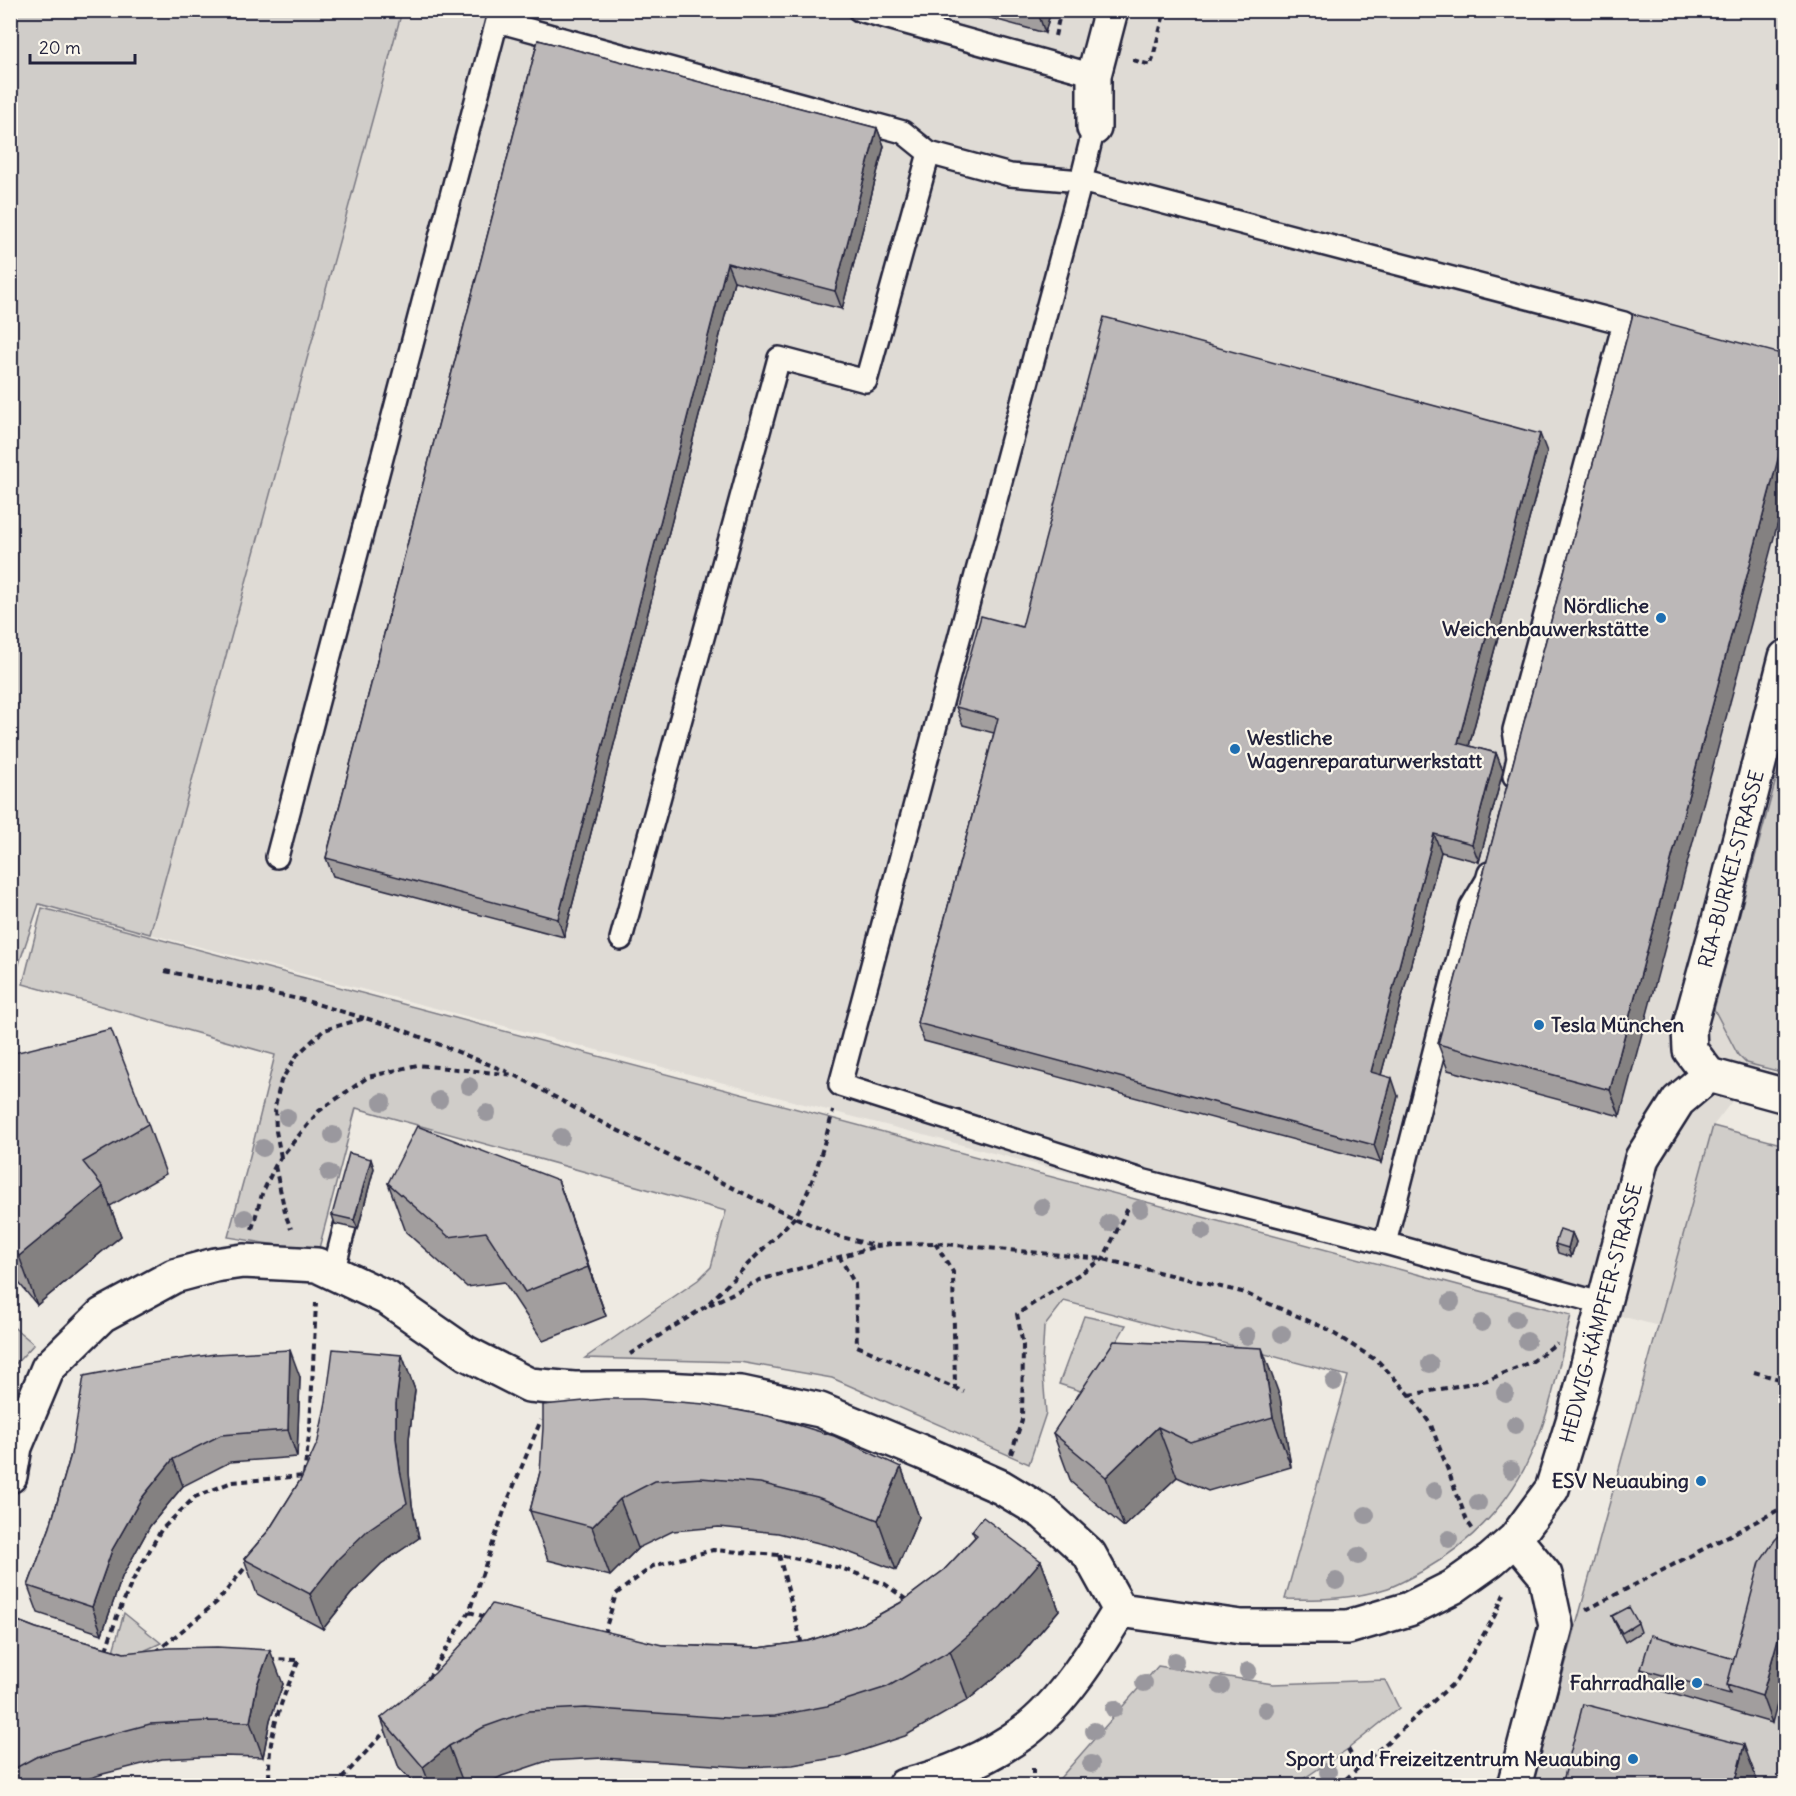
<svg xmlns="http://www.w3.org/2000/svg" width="1796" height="1796" viewBox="0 0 1796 1796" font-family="Delius,sans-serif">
<rect width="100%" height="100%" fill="#eeeae2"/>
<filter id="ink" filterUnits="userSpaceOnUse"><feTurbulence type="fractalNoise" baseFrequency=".0167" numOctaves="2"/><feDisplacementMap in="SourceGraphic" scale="12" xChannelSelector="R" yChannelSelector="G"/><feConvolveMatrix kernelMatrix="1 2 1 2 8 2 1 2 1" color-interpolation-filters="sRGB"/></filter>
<g filter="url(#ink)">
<!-- built -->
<path fill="#dfdbd5" d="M400 11H1785V990L1769 1053 1713 1126 1659 1326 150 934Z"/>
<!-- green -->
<path fill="#d0cdc9" stroke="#797882" stroke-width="1.5" d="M10 11H402L150 934 39 904 11 988Z
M1785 746V1073L1746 1063 1738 1055 1714 1009Z
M42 908 1571 1315C1560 1360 1552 1407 1533 1450 1511 1503 1470 1544 1421 1572 1411 1577 1400 1584 1388 1588 1355 1599 1320 1600 1285 1599L1348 1376 1064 1301 1044 1327 1042 1363 1046 1413 1029 1464 832 1378 740 1362 585 1358 698 1280 711 1267 726 1211 356 1108 318 1252 228 1237 248 1164 275 1055 23 984Z
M1713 1126 1785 1145V1785L1532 1786Z
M1084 1316 1126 1325 1087 1393 1059 1384Z
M11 1325 34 1344 11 1369H10Z
M124 1613 161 1643 137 1654 111 1658Z
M1158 1666 1273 1684 1385 1680 1399 1708 1348 1749 1294 1785H1054Z"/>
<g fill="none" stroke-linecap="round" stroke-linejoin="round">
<defs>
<path id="service" d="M859 10 1094 75
M1094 128 1081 181 840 1085 1141 1180 1385 1243 1471 907 1487 880 1489 873
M277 857 497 21 903 132 929 153 1010 175 1081 181 1624 323 1514 730 1518 758 1514 776
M621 939 779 358 866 381 929 153
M1385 1243 1604 1304
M333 1273 345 1226"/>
<path id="minor" d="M1094 128V75L1111 10
M1709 1075 1690 1050 1689 1029 1719 920 1786 657
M1709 1075 1786 1096
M10 1476 15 1447 48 1368 102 1315 174 1276 215 1265 243 1261 317 1265 387 1298 466 1353 529 1385 574 1389H663L741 1393 820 1410 924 1453 1001 1487 1044 1513 1089 1554 1120 1610
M1120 1610 1241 1627H1348L1409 1609 1453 1587 1491 1560 1515 1539 1552 1489 1573 1421 1642 1158 1678 1101 1709 1075
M904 1786C946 1776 989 1757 1024 1732 1062 1704 1096 1649 1120 1610
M1514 1786 1556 1626 1545 1575 1515 1539"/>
</defs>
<!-- service casing -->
<use href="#service" stroke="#22223b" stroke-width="26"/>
<!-- minor casing -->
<use href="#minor" stroke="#22223b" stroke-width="38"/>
<!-- path -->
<path stroke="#22223b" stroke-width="4" stroke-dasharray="6 4.5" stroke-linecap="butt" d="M1055 36 1061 10
M1133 60 1151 65 1165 10
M165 971 303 1000 364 1018
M281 1157 276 1131 275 1106 281 1081 297 1055 324 1030 365 1018 398 1028 508 1072
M275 1166 286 1216 291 1229
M252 1229 262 1194 275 1166 281 1157 319 1111 368 1077 417 1065 515 1075 591 1117 755 1199 834 1235 877 1246 891 1244 935 1243 1103 1259 1242 1292 1325 1328 1379 1362 1410 1395 1431 1425 1467 1521 1474 1531
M935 1243 953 1272 955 1388
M839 1256 855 1284 857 1346 964 1392
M709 1305 760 1280 877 1246
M630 1354 705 1307 795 1217C814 1184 823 1148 833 1111
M1754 1372 1786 1381
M1410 1395 1488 1380 1533 1361 1557 1343
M1011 1454 1022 1420 1023 1345 1017 1314 1103 1259 1129 1206
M304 1475 310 1428 316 1303
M779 1555 802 1645
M1586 1610 1786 1506
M469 1612 486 1617
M604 1634 616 1594 653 1566 713 1550 779 1555 841 1568 885 1584 908 1601
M106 1650 117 1616 133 1580 161 1530 195 1497 232 1482 304 1476
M156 1652 217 1602 248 1564
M269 1659 299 1660C281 1701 265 1740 270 1786
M428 1679 469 1612 508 1500 541 1420
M1348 1749 1359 1768
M1033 1768V1786
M335 1786 389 1727
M1338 1786 1456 1681 1495 1615 1504 1594"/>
<!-- service -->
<use href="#service" stroke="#fbf7ec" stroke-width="21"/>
<!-- minor -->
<use href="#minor" stroke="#fbf7ec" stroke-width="33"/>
</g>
<!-- trees -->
<g fill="#9a989e">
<circle cx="469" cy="1086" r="9"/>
<circle cx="439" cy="1100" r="9"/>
<circle cx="382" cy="1102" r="9"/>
<circle cx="487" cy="1113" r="9"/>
<circle cx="287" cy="1117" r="9"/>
<circle cx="333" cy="1135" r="9"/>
<circle cx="561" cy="1137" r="9"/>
<circle cx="263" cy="1148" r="9"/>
<circle cx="329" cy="1173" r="9"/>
<circle cx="1042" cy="1207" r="9"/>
<circle cx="1140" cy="1209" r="9"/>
<circle cx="245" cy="1218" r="9"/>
<circle cx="1109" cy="1223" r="9"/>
<circle cx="1203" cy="1231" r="9"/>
<circle cx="1451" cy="1302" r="9"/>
<circle cx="1516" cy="1319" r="9"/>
<circle cx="1482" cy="1323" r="9"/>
<circle cx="1282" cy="1334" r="9"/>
<circle cx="1247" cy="1336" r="9"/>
<circle cx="1527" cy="1341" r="9"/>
<circle cx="1430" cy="1364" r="9"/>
<circle cx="1334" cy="1382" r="9"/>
<circle cx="1505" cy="1393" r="9"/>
<circle cx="1515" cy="1425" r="9"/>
<circle cx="1511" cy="1470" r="9"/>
<circle cx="1434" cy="1491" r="9"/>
<circle cx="1478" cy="1503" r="9"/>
<circle cx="1366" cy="1515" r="9"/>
<circle cx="1449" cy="1539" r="9"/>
<circle cx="1358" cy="1556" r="9"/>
<circle cx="1336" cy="1581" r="9"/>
<circle cx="1175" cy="1661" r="9"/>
<circle cx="1248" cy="1671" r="9"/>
<circle cx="1144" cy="1683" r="9"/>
<circle cx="1221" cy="1686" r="9"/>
<circle cx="1114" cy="1709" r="9"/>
<circle cx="1266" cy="1710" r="9"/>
<circle cx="1094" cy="1731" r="9"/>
<circle cx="1091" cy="1764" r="9"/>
<circle cx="1328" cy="1772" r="9"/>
</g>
<!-- wall -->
<path fill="#a29e9e" stroke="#22223b" stroke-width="1.5" d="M961 10H1051L1045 33Z
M538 40 877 128 884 146 842 309 734 281 564 937 333 876 326 858Z
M1633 314 1620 1116 1448 1070 1438 1044Z
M1547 452 1469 746 1496 753 1503 771 1479 862 1441 852 1381 1075 1398 1096 1381 1163 924 1041 917 1023 994 733 963 725 956 707 1022 627Z
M10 1054 148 1124 166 1174 110 1206 121 1236 37 1305 10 1272Z
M374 1168 358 1229 335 1224 332 1215Z
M558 1180 606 1316 543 1341 504 1282 467 1287 406 1232 388 1183Z
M1572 1233 1576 1242 1571 1257 1558 1253 1555 1244Z
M402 1355 415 1390 409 1439V1473L412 1505 419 1538 381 1564 351 1594 323 1629 257 1594 244 1559 269 1530 301 1479Z
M300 1377 297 1457 230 1462 183 1486 150 1526 122 1577 102 1634 38 1613 28 1586 50 1527 71 1454Z
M1280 1397 1291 1467 1208 1491 1177 1477 1124 1527 1071 1482 1053 1433Z
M901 1467 919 1517 896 1570 835 1547 778 1533 719 1527 673 1531 638 1548 610 1576 548 1560 530 1511 540 1472Z
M1785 1530 1772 1723 1648 1687 1641 1669 1734 1659Z
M972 1531 1041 1561 1059 1610 1019 1657 968 1700 905 1736 845 1756 793 1765 745 1767 603 1758 547 1761 502 1776 485 1785H415L399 1768 381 1718 662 1645 759 1648 808 1641 862 1624 900 1603 944 1570 975 1537Z
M1612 1616 1638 1623 1641 1632 1625 1642 1616 1625Z
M10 1618 36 1628 124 1653 283 1684 270 1720 263 1757 221 1756 162 1759 103 1774 69 1785H10Z"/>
<!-- shaded-wall -->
<path fill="#848181" stroke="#22223b" stroke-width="1.5" d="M1037 10H1051L1045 33Z
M877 128 884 146 842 309 835 291Z
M727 263 734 281 564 937 558 919Z
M1785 433V496L1620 1116 1610 1090Z
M1540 434 1547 452 1465 761 1458 743Z
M1496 753 1503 771 1479 862 1472 844Z
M1434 834 1441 852 1377 1090 1371 1072Z
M1392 1078 1398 1096 1381 1163 1374 1145Z
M371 1159 374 1168 358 1229 354 1220Z
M558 1180 576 1230 606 1316 588 1267Z
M103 1187 121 1236 37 1305 19 1256Z
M1572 1233 1576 1242 1571 1257 1568 1248Z
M1262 1348 1280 1397 1291 1467 1273 1417Z
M290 1350 300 1377 297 1457 288 1430Z
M402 1355 415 1390 409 1439V1473L412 1505 419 1538 381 1564 351 1594 323 1629 310 1594 400 1470 396 1438V1404Z
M1158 1427 1177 1477 1124 1527 1106 1477Z
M173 1459 183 1486 150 1526 122 1577 102 1634 92 1607 112 1550 141 1499Z
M901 1467 919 1517 896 1570 878 1520Z
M620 1499 638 1548 610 1576 592 1527Z
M1041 1561 1059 1610 1019 1657 968 1700 950 1651Z
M1785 1614V1675L1772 1723 1762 1696Z
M270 1650 283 1684 270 1720 263 1757 250 1722 257 1685Z
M1744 1745 1757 1780 1755 1785H1734Z
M449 1746 464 1785H430L423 1767Z"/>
<!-- building -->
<path fill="#bcb8b8" stroke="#22223b" stroke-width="1.5" d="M538 40 877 128 835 291 727 263 558 919 326 858Z
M1633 314 1785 355V433L1610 1090 1438 1044Z
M1104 317 1540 434 1458 743 1496 753 1472 844 1434 834 1371 1072 1392 1078 1374 1145 917 1023 998 718 956 707 981 616 1022 627Z
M111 1029 148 1124 83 1162 103 1187 19 1256 10 1245V1054Z
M417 1126 558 1180 588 1267 525 1292 486 1232 449 1237 388 1183Z
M349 1153 371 1159 354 1220 332 1215Z
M1560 1229 1572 1233 1568 1248 1555 1244Z
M1114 1341 1262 1348 1273 1417 1190 1442 1158 1427 1106 1477 1053 1433Z
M333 1349 402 1355 396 1404V1438L400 1470 407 1503 369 1529 338 1559 310 1594 244 1559 269 1530 301 1479 318 1441 326 1402Z
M290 1350 288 1430 221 1435 173 1459 141 1499 112 1550 92 1607 28 1586 50 1527 71 1454 84 1376 146 1364 215 1354Z
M605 1399H641L704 1404 768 1416 834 1436 901 1467 878 1520 817 1497 760 1483 701 1478 655 1481 620 1499 592 1527 530 1511 540 1472 543 1428V1405Z
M983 1517 1041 1561 1001 1607 950 1651 887 1687 827 1706 775 1716 727 1718 585 1708 529 1711 484 1727 449 1746 423 1767 381 1718 435 1673 464 1642 492 1604 662 1645 759 1648 808 1641 862 1624 900 1603 944 1570 977 1535 972 1531Z
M1785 1530V1614L1762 1696 1727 1685 1760 1562 1775 1540Z
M1629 1607 1638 1623 1622 1633 1612 1616Z
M10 1618 36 1628 124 1653 169 1648 217 1647 270 1650 257 1685 250 1722 208 1721 150 1724 90 1740 36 1757 10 1771Z
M1651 1635 1734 1659 1727 1685 1730 1694 1641 1669Z
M1583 1704 1744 1745 1734 1785H1562Z"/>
</g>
<!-- markers -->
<g fill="#1f6fb2" stroke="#fbf7ec" stroke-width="2">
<circle cx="1661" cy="618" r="6"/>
<circle cx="1235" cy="749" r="6"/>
<circle cx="1539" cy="1025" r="6"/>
<circle cx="1701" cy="1481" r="6"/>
<circle cx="1697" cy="1683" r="6"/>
<circle cx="1633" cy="1759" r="6"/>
</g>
<g text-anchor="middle" stroke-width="4.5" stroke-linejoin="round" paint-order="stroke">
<!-- poi labels -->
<g font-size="20" font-weight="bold" fill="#22223b" stroke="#fbf7ec" text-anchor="end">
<text x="1649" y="613">Nördliche<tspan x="1649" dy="23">Weichenbauwerkstätte</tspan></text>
<text x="1247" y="745" text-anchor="start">Westliche<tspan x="1247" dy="23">Wagenreparaturwerkstatt</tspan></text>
<text x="1551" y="1032" text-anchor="start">Tesla München</text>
<text x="1689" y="1488">ESV Neuaubing</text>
<text x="1685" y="1690">Fahrradhalle</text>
<text x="1621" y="1766">Sport und Freizeitzentrum Neuaubing</text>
</g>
<!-- street labels -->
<g font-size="20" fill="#22223b" stroke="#fbf7ec">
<text transform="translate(1731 869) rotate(-75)" y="7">RIA-BURKEI-STRASSE</text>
<text transform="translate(1601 1313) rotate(-75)" y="7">HEDWIG-KÄMPFER-STRASSE</text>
</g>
</g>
<!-- margin -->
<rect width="1796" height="1796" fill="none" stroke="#fbf7ec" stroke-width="36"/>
<rect x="18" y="18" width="1760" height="1760" fill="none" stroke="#22223b" stroke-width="2" filter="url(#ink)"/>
<!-- scale -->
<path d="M30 54v9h105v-9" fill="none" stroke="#22223b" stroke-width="3"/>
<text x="39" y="54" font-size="18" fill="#22223b" stroke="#fbf7ec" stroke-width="4.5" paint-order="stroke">20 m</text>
</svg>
